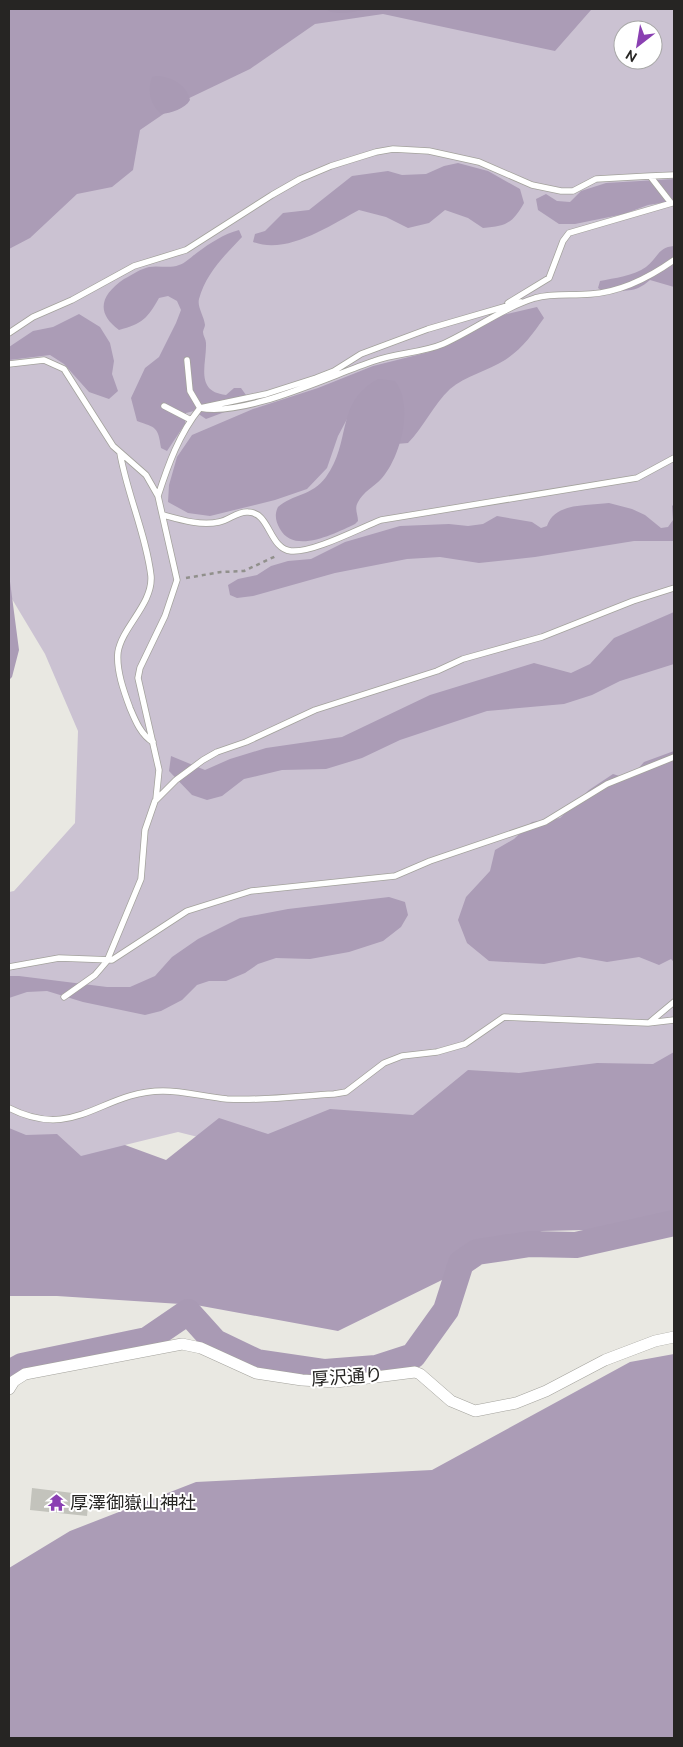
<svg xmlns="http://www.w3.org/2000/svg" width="683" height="1747" viewBox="0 0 683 1747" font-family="Ubuntu,'Noto Sans JP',sans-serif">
<rect width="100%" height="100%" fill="#e9e8e2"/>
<!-- green -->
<path fill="#cbc2d2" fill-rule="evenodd" d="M314 9H674V1099L282 1158 178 1132 125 1145 84 1188 9 1152V892L14 891 75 823 78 731 45 654 9 594V199L124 71ZM623 30H653V60H623Z"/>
<!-- forest -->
<path fill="#ab9cb6" d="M9 9H597L591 10 555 51 383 14 315 24 250 69 181 102 140 130 133 170 112 187 77 194 30 238 9 249Z
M458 163 488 171 520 189 524 203C512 224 506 226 483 228L468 218 445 210 429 223 408 228 386 217 359 210C329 226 287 255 253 242L255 234 265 231 283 213 309 210 352 176 388 171 402 175 426 174 444 166Z
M674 179V201L648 205 624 214 575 224H559L538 210 536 199 546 194 557 201 570 202 581 191 606 183Z
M239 230 242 237C225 255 206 273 199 299 197 307 204 316 205 325 205 326 203 331 203 332 203 336 206 339 206 343 207 363 194 392 226 395L234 388H241L246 395 230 410 206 419 194 411 186 413 185 424 167 451 161 448C158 426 156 428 137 421L131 398 145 368 159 357 176 323 181 310 177 301 168 296 159 298C148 318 142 324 119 330 95 312 101 295 124 279 132 275 140 269 149 267 159 265 169 269 179 265 186 263 192 256 198 252 210 243 224 234 239 230Z
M674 246V287L650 280C633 295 626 288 605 293L598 288 600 281C614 278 634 276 646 267 657 259 658 247 674 246Z
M537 307 544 318C532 335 522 349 505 360 488 371 465 376 450 389 433 405 424 427 408 443L396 444 354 406 338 436 327 468 307 489 275 500 210 516 188 513 168 502 169 485 177 457 192 435 253 409 318 388 373 366 429 352 481 320Z
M79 314 100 327 110 343 114 361 112 374 118 391 109 399 89 392 64 364 50 355 9 360V347L33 331 53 327Z
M609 503 632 509 645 515 661 528 668 527 673 520 672 506 674 504V541H634L535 557 479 563 440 557 407 559 335 573 253 596 237 598 230 595 228 585 238 579 257 575 271 566 288 561 311 559 345 542 400 526 449 524 468 526 483 524 497 516 532 522 541 528 547 526C555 502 588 506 609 503Z
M9 574 19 650 12 677 9 680Z
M674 612V664L620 681 592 695 564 704 487 711 400 740 362 758 326 769 282 770 244 779 222 796 207 800 192 795 169 771 171 756 205 770 230 759 266 748 342 737 430 695 534 663 571 673 590 664 614 638Z
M674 751V962L671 959 659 965 639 957 607 962 579 957 544 964 489 961 467 943 458 920 466 897 490 871 495 850 514 839 532 822 560 818 589 790 613 774 629 779 644 762Z
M389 897 405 902 408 915 401 927 383 941 349 952 310 959 276 958 258 964 245 973 226 981H209L197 985 182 1000 161 1011 145 1015 83 1002 47 991 27 992 9 998V976H19L107 987H130L155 976 172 957 198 939 240 918 288 909Z
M674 1052V1228L542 1231 338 1331 196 1305 57 1296H9V1128L26 1135 57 1134 81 1156 125 1145 166 1160 219 1118 268 1134 330 1109 413 1115 468 1070 519 1073 597 1063 653 1064Z
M674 1354V1738H9V1568L70 1531 196 1482 432 1470 630 1362Z"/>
<!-- water -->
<path fill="#a99ab4" d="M326 9H369C358 11 335 17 326 9Z
M156 76C171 76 187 85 190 100 185 109 171 113 161 114 150 104 147 91 152 77Z
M378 379 395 381C414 405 401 456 382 478 375 486 363 492 358 502 354 509 358 514 358 521L355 524C336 533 294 555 280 529 276 522 274 515 278 507 293 494 312 496 326 477 352 442 335 402 378 379Z"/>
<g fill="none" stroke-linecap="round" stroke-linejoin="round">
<!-- river -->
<path stroke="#a99ab4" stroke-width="26" d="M9 1373 22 1366 147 1340 188 1312 215 1342 257 1362 325 1372 376 1368 413 1356 446 1310 461 1263 477 1252 530 1244 576 1245 674 1223"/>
</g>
<!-- building -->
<path fill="#c3c3bc" d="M32 1488 89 1495 87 1516 30 1510Z"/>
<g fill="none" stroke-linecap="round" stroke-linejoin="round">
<defs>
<path id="lane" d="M650 176 674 175
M508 303 549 278 563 241 569 233 672 203
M9 333 33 317 72 300 134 266 186 250 272 195 300 179 331 166 376 152 393 149 429 151 479 162 532 185 561 191H573L596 179 650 176 671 203
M187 360 190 391 200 408C246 417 329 376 374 361 396 353 422 353 443 344 474 330 503 308 535 298 554 293 572 296 591 294 621 292 650 277 674 260
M9 364 44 360 64 369 113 446 146 475 158 496 177 580 165 616 140 668 138 678 159 770 156 799
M164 406 191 420
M120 453C127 494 146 534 151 576 153 604 122 627 118 652 116 670 124 692 130 708 135 720 141 735 153 742
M158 496C168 465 179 434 200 408L266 394 316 378 334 371 361 354 428 329 521 302
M163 515C181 520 201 526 219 522 229 520 238 511 248 512 270 512 269 549 291 551 313 553 360 528 381 520L637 478 674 458
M9 967 59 958 112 960 187 911 251 891 395 876 430 861 545 822 607 784 674 757
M64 997 95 975 107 961 141 879 145 830 155 801 176 780 203 760 217 752 246 742 315 710 437 671 463 659 542 637 633 601 674 588
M650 1022 674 1002
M9 1108C76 1142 101 1091 163 1091 184 1091 206 1097 227 1099 263 1101 299 1096 334 1094L346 1092 384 1063 402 1056 437 1052 465 1044 504 1017 648 1023 674 1020"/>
<path id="street" d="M9 1389 14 1381 25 1374 182 1344 201 1348 256 1373 302 1380 336 1382 415 1372 420 1374 451 1401 475 1411 516 1403 546 1391 605 1360 655 1341 674 1337"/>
</defs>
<!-- lane casing -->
<use href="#lane" stroke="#a3a29c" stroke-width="7"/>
<!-- street casing -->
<use href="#street" stroke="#a3a29c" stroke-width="12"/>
<!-- path -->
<path stroke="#91908c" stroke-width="2.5" stroke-dasharray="4 4" stroke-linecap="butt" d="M186 578 221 572 244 571 276 556"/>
<!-- lane -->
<use href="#lane" stroke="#fff" stroke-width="5.5"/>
<!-- street -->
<use href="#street" stroke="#fff" stroke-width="11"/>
</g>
<!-- icons -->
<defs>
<symbol id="temple-bare" viewBox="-9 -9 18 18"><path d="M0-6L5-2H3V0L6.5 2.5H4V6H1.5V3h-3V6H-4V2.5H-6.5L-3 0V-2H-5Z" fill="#8a40b2" stroke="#fff" stroke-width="2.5" paint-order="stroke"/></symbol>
</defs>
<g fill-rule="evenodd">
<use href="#temple-bare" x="44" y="1490" width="25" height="25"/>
</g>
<g text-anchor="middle" stroke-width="4" stroke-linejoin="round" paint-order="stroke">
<!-- street labels -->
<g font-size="18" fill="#262523" stroke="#fff">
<text transform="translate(347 1377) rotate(-4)" y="6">厚沢通り</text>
</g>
<!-- poi labels -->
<g font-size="18" fill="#262523" stroke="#fff" text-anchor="start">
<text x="70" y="1509">厚澤御嶽山神社</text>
</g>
</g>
<!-- border -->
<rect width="683" height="1747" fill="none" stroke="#262523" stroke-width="20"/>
<!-- north arrow -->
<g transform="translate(638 45) rotate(211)"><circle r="24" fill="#ffffff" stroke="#a8a8a7"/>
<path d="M0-4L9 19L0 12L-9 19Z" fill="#8a40b2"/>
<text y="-8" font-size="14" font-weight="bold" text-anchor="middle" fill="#262523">N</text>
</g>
</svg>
